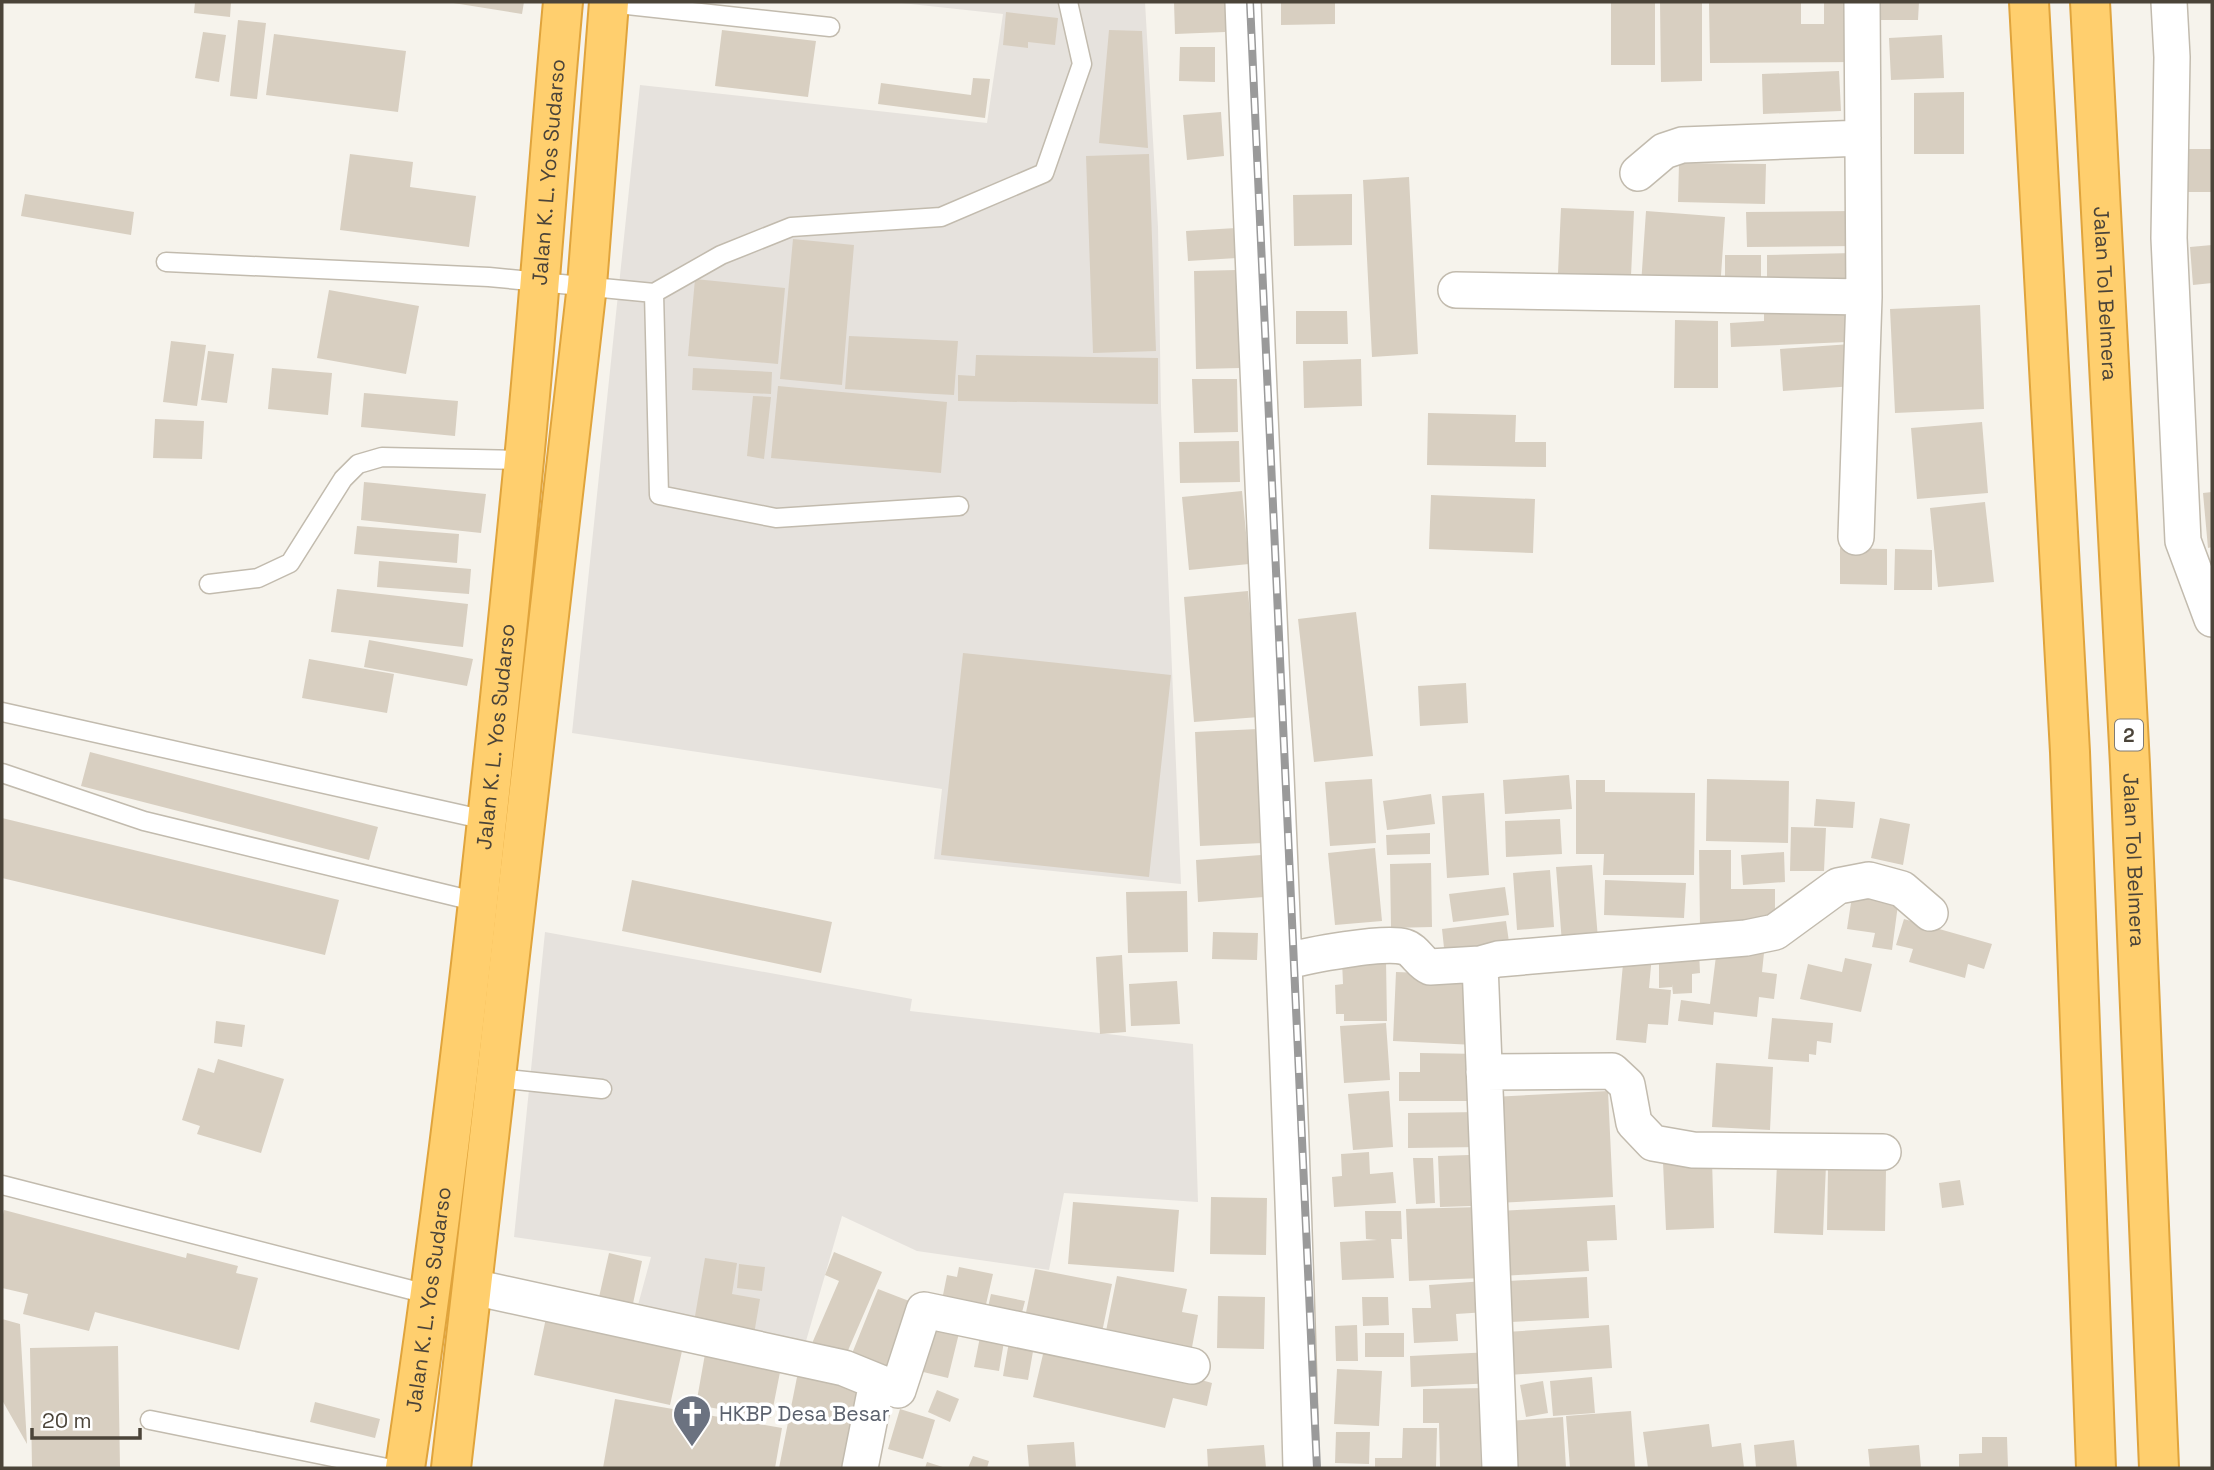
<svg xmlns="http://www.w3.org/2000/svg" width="2214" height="1470" viewBox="0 0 2214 1470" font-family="'Space Grotesk',sans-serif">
<rect width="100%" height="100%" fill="#f6f3ec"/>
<!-- industrial -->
<path fill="#e6e2dd" d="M892 2H1145L1158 227 1161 407 1181 884 934 859 942 789 572 733 640 85 987 123 1003 14Z
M545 932 912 999 910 1011 1193 1044 1198 1202 1064 1193 1049 1270 917 1251 842 1216 802 1355 635 1316 651 1257 514 1237Z"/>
<!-- building -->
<path fill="#d8cfc1" d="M195 2H231L230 17 194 13Z
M447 2H524L522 14Z
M1174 2H1225V32L1175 34Z
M1281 2H1335V24L1281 25Z
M1611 2H1655V65H1611Z
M1660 2H1702V81L1661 82Z
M1709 2H1801V24H1824V2H1858L1859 62 1710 63Z
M1869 2H1919L1918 20H1868Z
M1006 12 1058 18 1055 45 1028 42V48L1003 45Z
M238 20 266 23 257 99 230 96Z
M722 30 816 41 808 97 715 86Z
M1109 30 1142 31 1148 148 1099 143Z
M203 32 226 35 219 82 195 78Z
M274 34 406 51 398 112 266 95Z
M1942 35 1944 78 1891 80 1889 38Z
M1180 47H1215V82L1179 81Z
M1839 71 1841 111 1763 114 1762 74Z
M973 78 990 79 985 118 878 104 881 83 971 95Z
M1964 92V154H1914V93Z
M1221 112 1224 156 1187 160 1183 115Z
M2183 149H2212V192H2185Z
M350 154 413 162 410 187 476 196 469 247 340 230Z
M1149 154 1156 351 1093 353 1086 156Z
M1679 163 1766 164 1765 204 1678 202Z
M1409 177 1418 354 1372 357 1363 180Z
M25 194 134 212 131 235 21 216Z
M1352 194V245L1294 246 1293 195Z
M1561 208 1634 211 1631 276 1558 273Z
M1646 211 1725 217 1720 290 1641 285Z
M1854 211 1855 246 1747 247 1746 212Z
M1236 228 1237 258 1188 261 1186 231Z
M793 239 854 245 842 385 780 379Z
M2212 245V283L2193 285 2190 247Z
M1853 253V290L1767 291V255Z
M1725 255H1761V292L1725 293Z
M1237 270 1240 368 1196 369 1194 271Z
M695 279 785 288 778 364 688 356Z
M329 290 419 306 406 374 317 358Z
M1980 305 1984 409 1895 413 1890 309Z
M1846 310 1847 342 1731 347 1730 323 1764 321V313Z
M1296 311H1347L1348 344H1296Z
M1675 320 1718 321V388H1674Z
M849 336 958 341 954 395 845 389Z
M171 341 206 345 197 406 163 402Z
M1851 344 1854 386 1783 391 1780 349Z
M208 351 234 354 227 403 201 400Z
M976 355 1158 358V404L958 401V375L975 376Z
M1361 359 1362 406 1304 408 1303 361Z
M272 368 332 373 328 415 268 409Z
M693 368 772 372 771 394 692 390Z
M1192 379H1237L1238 432 1194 433Z
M778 386 947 402 941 473 771 458Z
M364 393 458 401 455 436 361 427Z
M753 396 771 397 764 459 747 456Z
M1428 413 1516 415 1515 442H1546V467L1427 465Z
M155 419 204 421 202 459 153 458Z
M1982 422 1988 493 1917 499 1911 428Z
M1239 441 1240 482 1180 483 1179 442Z
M364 482 486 494 481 533 361 520Z
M1242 491 1249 564 1189 570 1182 497Z
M2212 492V547L2208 548 2203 493Z
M1431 495 1535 499 1533 553 1429 549Z
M1985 502 1994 582 1938 587 1930 508Z
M357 526 459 534 457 563 354 554Z
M1840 548 1887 549V585L1840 584Z
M1895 549 1932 550V590H1894Z
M379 561 471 569 469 594 377 587Z
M337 589 468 604 463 647 331 632Z
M1248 591 1259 717 1194 722 1184 597Z
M1356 612 1373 756 1314 762 1298 619Z
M369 640 473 659 467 686 364 667Z
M963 653 1171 675 1149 877 941 855Z
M309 659 394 674 387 713 302 698Z
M1466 683 1468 723 1420 726 1418 686Z
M1258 729 1263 843 1200 846 1195 732Z
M90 752 378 827 369 860 81 786Z
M1569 775 1572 809 1505 814 1503 780Z
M1372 779 1376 843 1330 846 1325 782Z
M1707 779 1789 781 1788 843 1706 841Z
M1576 780H1605V792L1695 793 1694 875H1603L1604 854H1576Z
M1484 793 1489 875 1447 878 1442 796Z
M1431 794 1435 824 1387 830 1383 801Z
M1816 799 1855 802 1853 828 1814 826Z
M2 818 339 900 325 955 2 878Z
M1880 818 1910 824 1903 865 1871 858Z
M1560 819 1562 854 1506 857 1505 821Z
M1791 827 1826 828 1824 871H1790Z
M1430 833V854L1387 855 1386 835Z
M1375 848 1382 921 1335 925 1328 853Z
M1699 850H1731V889H1775V926L1700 927Z
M1784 852 1785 882 1743 885 1741 855Z
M1261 855 1264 897 1198 902 1196 860Z
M1431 863 1432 927 1391 928 1390 864Z
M1592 865 1598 939 1562 943 1556 867Z
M1550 870 1554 927 1517 930 1513 873Z
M632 880 832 922 821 973 622 931Z
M1605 880 1686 883 1684 918 1604 915Z
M1505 887 1509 915 1453 922 1449 894Z
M1853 890 1899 897 1892 950 1872 947 1875 933 1847 929Z
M1187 891 1188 952 1128 953 1126 892Z
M1904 919 1992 944 1984 969 1968 964 1965 978 1909 962 1913 949 1896 945Z
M1506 921 1510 949 1445 957 1442 929Z
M1213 932 1258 933 1257 960 1212 959Z
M1717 948 1764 953 1762 972 1777 974 1774 999 1759 997 1757 1017 1714 1012 1713 1025 1678 1021 1681 1000 1710 1004Z
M1699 951 1700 973 1692 974V993L1673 994 1672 984V987L1659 988V952Z
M1624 953 1652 955 1649 988 1671 990 1668 1025 1648 1024 1646 1043 1616 1040Z
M1122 955 1126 1032 1100 1034 1096 957Z
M1845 958 1872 964 1861 1012 1800 999 1808 964 1842 972Z
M1386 960 1387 1021H1344V1014H1336L1335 985 1343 984 1342 961Z
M1396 972 1478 975 1475 1045 1393 1041Z
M1177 981 1180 1024 1131 1026 1129 984Z
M1772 1018 1833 1023 1831 1043 1817 1041 1816 1055 1809 1054V1062L1768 1059Z
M216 1021 245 1025 242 1047 214 1043Z
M1386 1023 1390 1080 1344 1083 1340 1026Z
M1420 1053 1481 1054V1101H1399V1072H1420Z
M218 1059 284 1079 261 1153 197 1134 200 1126 182 1120 198 1068 214 1073Z
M1716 1063 1773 1067 1770 1130 1712 1127Z
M1389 1091 1393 1147 1353 1150 1348 1094Z
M1608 1091 1613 1197 1497 1203 1492 1097Z
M1480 1112V1147L1408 1148V1113Z
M1369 1152 1370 1174 1393 1172 1396 1203 1334 1207 1332 1177 1342 1176 1341 1154Z
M1469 1155 1471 1206 1440 1207 1438 1156Z
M1413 1158H1433L1435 1203 1416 1204Z
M1712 1160 1714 1228 1666 1230 1663 1162Z
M1777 1163 1826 1165 1823 1235 1774 1233Z
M1828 1169 1886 1170 1885 1231 1827 1230Z
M1960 1180 1964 1205 1942 1208 1939 1183Z
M1211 1197 1267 1198 1266 1255 1210 1254Z
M1073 1202 1179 1210 1174 1272 1068 1264Z
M1615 1205 1617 1240 1587 1241 1589 1271 1502 1276 1499 1211Z
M1480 1207 1483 1278 1409 1281 1406 1209Z
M4 1210 186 1258 187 1253 238 1266 236 1273 258 1278 239 1350 95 1312 89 1331 23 1314 28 1294 2 1288V1219Z
M1365 1211H1401L1402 1239H1391L1394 1278 1342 1280 1340 1242 1377 1240 1366 1239Z
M834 1252 882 1272 843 1362 810 1348 839 1281 825 1275Z
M609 1253 642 1261 631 1313 597 1306Z
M705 1258 737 1263 732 1294 760 1299 753 1340 694 1322Z
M739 1264 765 1267 762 1291 737 1288Z
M959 1267 993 1274 984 1313 941 1305 947 1275 957 1277Z
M1035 1269 1112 1284 1100 1342 1023 1327Z
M1117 1276 1187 1289 1182 1312 1198 1315 1190 1358 1104 1341Z
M1587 1277 1589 1318 1510 1322 1508 1281Z
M1485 1281 1487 1312 1456 1314 1458 1341 1414 1343 1412 1308H1431L1429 1285Z
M878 1289 922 1306 894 1378 849 1361Z
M991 1294 1025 1301 1019 1324 986 1316Z
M1218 1296 1265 1297 1264 1349 1217 1348Z
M1362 1297H1388L1389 1325 1363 1326Z
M547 1313 684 1342 670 1405 534 1375Z
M929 1313 962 1321 948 1378 915 1370Z
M2 1319 20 1324 27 1444 2 1400Z
M1357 1325 1358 1361H1336L1335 1326Z
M1609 1325 1612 1368 1509 1375 1506 1332Z
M981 1332 1005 1336 999 1371 974 1367Z
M1365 1333H1404V1357H1365Z
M1010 1336 1035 1340 1028 1380 1003 1376Z
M1047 1337 1212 1383 1207 1406 1173 1398 1165 1428 1033 1397Z
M118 1346 120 1468H32L30 1348Z
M1492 1352 1494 1383 1411 1387 1410 1356Z
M705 1354 781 1367 771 1418 696 1405Z
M799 1367 867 1382 851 1468H779Z
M1337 1369 1382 1371 1379 1426 1334 1424Z
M1592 1377 1595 1413 1553 1416 1550 1381Z
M1543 1381 1548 1413 1526 1417 1520 1385Z
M1486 1388 1487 1421 1480 1422 1481 1468H1440L1439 1423H1423V1389Z
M937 1390 959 1399 950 1422 928 1412Z
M615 1399 782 1428 775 1468H603Z
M315 1402 380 1419 375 1438 310 1422Z
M900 1409 935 1420 923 1459 888 1449Z
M1631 1411 1635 1468H1570L1566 1416Z
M1563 1417 1566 1468H1511L1508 1421Z
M1709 1424 1712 1447 1741 1443 1744 1468H1648L1643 1432Z
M1403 1428H1437L1436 1467 1375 1468V1458H1402Z
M1336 1432H1370L1369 1464 1335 1463Z
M1982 1437H2007L2008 1468H1959V1454L1982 1453Z
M1794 1440 1797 1468H1756L1754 1445Z
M1074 1442 1076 1468H1029L1027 1445Z
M1264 1445 1266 1468H1208L1207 1449Z
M1919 1445 1921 1468H1870L1868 1449Z
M973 1456 989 1461 987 1468H968Z
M927 1462 946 1468H925Z"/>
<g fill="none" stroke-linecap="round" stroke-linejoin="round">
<defs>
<path id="lane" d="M609 3 830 27
M166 262 489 277 654 293
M959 506 776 518 659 495 654 293 721 255 791 227 941 217 1044 173 1082 64 1068 2
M209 584 258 578 290 563 343 479 358 464 382 457 524 460
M2 712 486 820
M2 773 144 821 478 902
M497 1078 602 1089
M2 1185 431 1295
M150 1420 387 1468"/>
<path id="street" d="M1243 2C1261 491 1289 979 1301 1468
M2169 2 2172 57 2169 238 2183 541 2212 619
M1638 173 1664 151 1682 145 1863 138
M1456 290 1864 297
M1856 537 1864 297 1862 2
M1285 962C1308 955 1384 941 1405 947 1415 950 1420 963 1430 967L1480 964 1498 959 1746 938 1775 932 1838 886 1869 880 1902 889 1930 913
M1480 964 1500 1468
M1484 1072 1612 1071 1627 1085 1634 1123 1653 1143 1693 1150 1883 1152
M473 1287 844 1368 898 1390 924 1310 1192 1366
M860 1468 877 1382"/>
<g id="highway">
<path d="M2029 2 2070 752 2096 1468"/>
<path id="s1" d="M2090 2 2130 765 2159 1468"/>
<path id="s2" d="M405 1468C455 1134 491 797 524 460 539 307 549 154 563 2"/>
<path d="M451 1468 587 285 609 2"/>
</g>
</defs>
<!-- lane casing -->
<use href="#lane" stroke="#c2bbae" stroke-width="21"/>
<!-- street casing -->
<use href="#street" stroke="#c2bbae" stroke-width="38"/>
<!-- highway casing -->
<use href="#highway" stroke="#e0a43c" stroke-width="42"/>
<!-- lane -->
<use href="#lane" stroke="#fff" stroke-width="18"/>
<!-- street -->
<use href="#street" stroke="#fff" stroke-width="35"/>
<!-- highway -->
<use href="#highway" stroke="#ffcf6e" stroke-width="38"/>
<defs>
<path id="rail" d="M1250 2 1317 1468"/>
</defs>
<!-- rail casing -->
<use href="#rail" stroke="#9a9a9a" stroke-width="8"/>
<!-- rail -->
<use href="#rail" stroke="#fff" stroke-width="5" stroke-dasharray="16" stroke-linecap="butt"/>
</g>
<!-- icons -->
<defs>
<symbol id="church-pin" viewBox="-11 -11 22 30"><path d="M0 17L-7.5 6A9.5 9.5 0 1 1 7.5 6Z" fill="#6b7280" stroke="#fff"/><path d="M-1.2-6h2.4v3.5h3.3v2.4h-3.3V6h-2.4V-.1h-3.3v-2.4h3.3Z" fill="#fff"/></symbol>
</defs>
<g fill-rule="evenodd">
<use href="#church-pin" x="670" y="1392" width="44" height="60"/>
</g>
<g text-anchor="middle" stroke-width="7" stroke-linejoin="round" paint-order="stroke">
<!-- shield labels -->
<rect fill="#fff" stroke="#817c74" stroke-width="2" x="2115" y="719.5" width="28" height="31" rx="5"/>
<g font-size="19" font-weight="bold" fill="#4b4439">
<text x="2129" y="742">2</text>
</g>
<!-- street labels -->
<g font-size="21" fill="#4b4439" stroke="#fff">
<text dy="7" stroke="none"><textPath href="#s2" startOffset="1304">Jalan K. L. Yos Sudarso</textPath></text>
<text dy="7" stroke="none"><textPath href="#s1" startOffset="292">Jalan Tol Belmera</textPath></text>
<text dy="7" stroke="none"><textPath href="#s2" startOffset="737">Jalan K. L. Yos Sudarso</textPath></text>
<text dy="7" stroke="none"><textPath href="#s1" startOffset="859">Jalan Tol Belmera</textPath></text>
<text dy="7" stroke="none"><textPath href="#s2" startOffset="170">Jalan K. L. Yos Sudarso</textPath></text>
</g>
<!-- worship labels -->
<g font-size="21" fill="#5b616d" stroke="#fff" text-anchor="start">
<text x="719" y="1421">HKBP Desa Besar</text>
</g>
</g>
<!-- border -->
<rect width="2214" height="1470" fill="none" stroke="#4b4439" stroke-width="7"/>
<!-- scale -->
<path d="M32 1428v10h108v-10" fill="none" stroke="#4b4439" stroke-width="3.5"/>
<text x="42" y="1428" font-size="21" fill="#4b4439" stroke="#ffffff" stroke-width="5" paint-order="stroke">20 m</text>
</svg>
